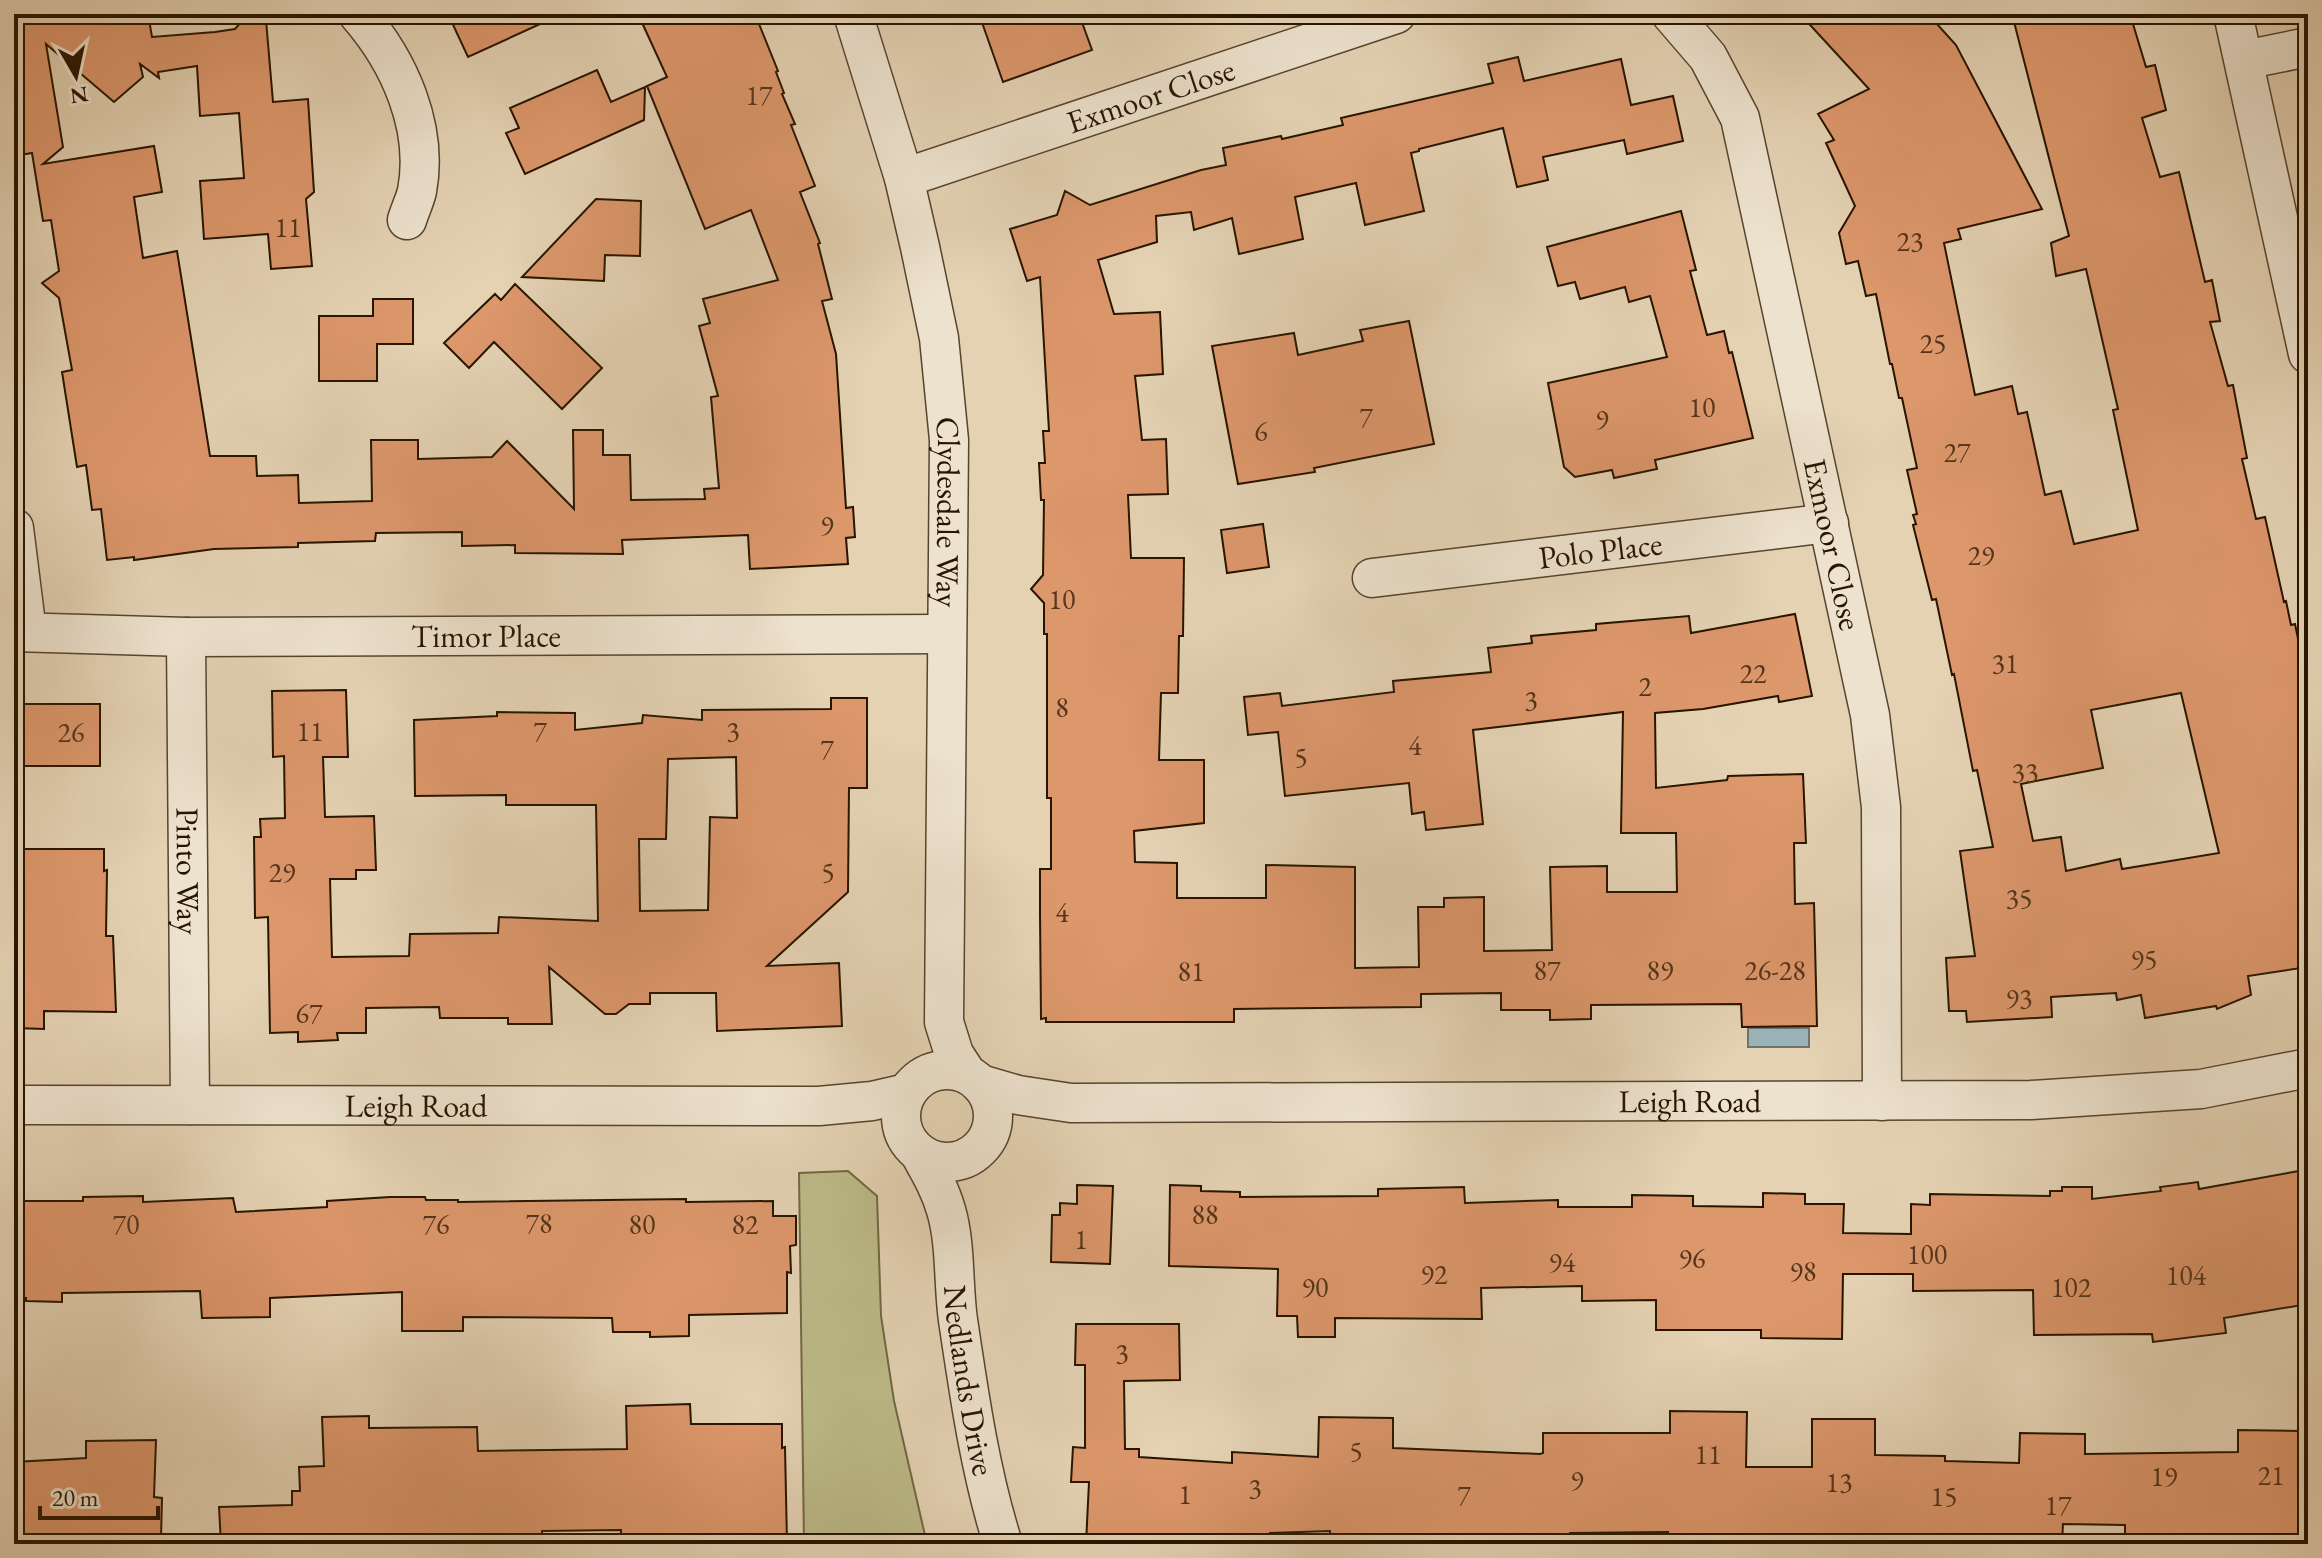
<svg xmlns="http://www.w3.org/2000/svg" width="2322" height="1558" viewBox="0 0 2322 1558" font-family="'EB Garamond',serif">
<rect width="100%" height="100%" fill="#e4d2b3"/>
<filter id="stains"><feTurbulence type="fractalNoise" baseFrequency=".0025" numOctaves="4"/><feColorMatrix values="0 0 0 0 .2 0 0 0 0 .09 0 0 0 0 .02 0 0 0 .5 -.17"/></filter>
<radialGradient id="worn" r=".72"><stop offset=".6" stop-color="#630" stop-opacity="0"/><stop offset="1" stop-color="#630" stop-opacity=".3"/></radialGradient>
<!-- green -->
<path fill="#bcba88" stroke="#726744" stroke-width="2" d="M848 1171 877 1196 881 1316 894 1401 927 1544H804L799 1173Z"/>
<!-- water -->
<path fill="#9bb4b8" stroke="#6d746e" stroke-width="2" d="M1748 1028H1809V1047H1748Z"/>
<!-- building -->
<path fill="#dc976b" stroke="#281400" stroke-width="2" fill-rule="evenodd" d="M14 14H148L152 37 215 32 235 29 241 22 266 20 273 102 308 99 314 192 306 199 312 266 271 269 268 234 204 239 200 181 244 178 239 113 200 116 197 66 158 72 159 78 140 64 143 77 114 102 46 44 63 147 43 164 154 146 162 192 134 197 143 258 177 251 210 456H256L257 476 298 475 299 503 372 501 371 440H418V459L492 457 507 441 574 509 573 430H603V455H630L631 500 705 499 704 489 719 488 711 397 718 396 699 326 710 323 703 299 778 280 751 210 705 229 647 86 667 77 638 14H755L778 71 776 72 784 93 782 94 795 124 791 125 815 186 800 192 820 243 818 244 832 299 822 301 836 354 846 508 853 507 855 537 846 538 848 564 750 569 748 535 622 540 623 554 515 553V545L462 546V532L376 533 375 541 298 543V547L214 549 134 560V557L107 560 101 509 92 510 86 465 77 467 62 372 72 370 59 298 42 283 59 271 51 220 43 221 32 153 14 156Z
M448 14H562L468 57Z
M979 14H1079L1092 50 1003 82Z
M1800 14H1928L1956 45 2042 209 1958 229 1961 239 1944 243 1975 395 2012 386 2018 414 2027 412 2045 495 2061 491 2074 544 2138 530 2113 410 2118 409 2086 269 2056 276 2051 243 2069 236 2012 14H2130L2146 67 2155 65 2166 110 2142 118 2160 177 2179 172 2205 282 2212 280 2220 321 2210 322 2228 386 2233 385 2247 458 2242 459 2256 519 2265 517 2284 602 2286 601 2291 625 2295 624 2308 687V967L2248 976 2251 995 2217 1009 2216 1006 2145 1018 2141 995 2117 1000 2116 993 2051 997 2052 1017 1967 1022 1966 1011H1949L1946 958 1975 956 1960 851 1993 847 1977 770 1973 771 1954 674 1952 675 1936 599 1932 600 1913 525 1916 524 1913 515 1917 514 1907 470 1917 468 1902 398H1899L1892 364H1890L1876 294 1866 296 1858 261 1846 264 1839 233 1855 206 1826 143 1834 140 1818 114 1869 89ZM2181 693 2219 853 2122 869 2120 859 2066 871 2061 837 2033 841 2021 784 2103 768 2091 710Z
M1518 57 1524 81 1621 59 1631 105 1673 96 1683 141 1627 154 1624 140 1543 157 1548 180 1517 187 1503 128 1419 149V151L1411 153 1424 211 1365 225 1356 183 1295 197 1303 239 1239 254 1232 218 1194 230 1191 212 1156 216 1157 242 1098 260 1114 314 1160 312 1163 374 1135 376 1142 440 1166 439 1168 494 1128 495 1131 558H1184L1183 636H1179L1178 693H1161L1159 760H1204V823L1134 831 1135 862 1177 863V898H1266V865L1355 867V968L1419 967 1418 907H1444V898L1484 897V951L1552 950 1550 867 1607 866V892H1677L1676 833H1621L1623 712 1473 730 1483 824 1426 830 1424 812 1412 814 1409 783 1285 796 1278 732 1248 735 1244 697 1280 693 1282 706 1394 692 1393 681 1491 672 1488 648 1532 643 1531 636 1596 630V624L1689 616 1691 633 1795 614 1812 696 1779 702 1778 696 1703 709 1655 713 1656 788 1727 780 1728 776 1803 774 1806 843H1794L1795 904 1814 903 1817 1026 1742 1027 1741 1004 1591 1005V1019L1550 1020V1010H1501V993L1421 994V1007L1234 1009V1022H1046V1018L1041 1019 1040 913V869H1051V798H1047V634H1044V603L1031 589 1043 575 1044 500H1041L1039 463H1045L1043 431H1049L1040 277 1027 281 1010 229 1057 215 1065 191 1090 205 1201 170 1226 165 1223 148 1281 136 1282 139 1343 125 1341 118 1493 83 1488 64Z
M597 70 611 102 645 87 644 120 525 174 506 133 519 128 510 108Z
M596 199 641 201 640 256 605 255 604 281 522 277Z
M1681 211 1696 270 1690 271 1707 335 1724 331 1729 353 1732 352 1753 438 1655 460 1657 469 1614 478 1612 470 1575 477 1564 467 1548 383 1667 357 1650 296 1629 302 1625 287 1580 299 1575 282 1558 286 1547 247Z
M515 284 602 368 562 409 494 342 469 368 444 343 495 294 501 300Z
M373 299H413V344H377V381H319V316H373Z
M1409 321 1434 444 1314 468 1315 472 1238 484 1212 346 1294 333 1298 355 1363 341 1360 330Z
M1263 524 1269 567 1227 573 1221 530Z
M346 690 348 757H323L325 817 374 816 376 870H356V879H330L332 957 409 956 410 934 498 933 499 917 598 921 596 805H506V795L415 796 414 720 497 716V712L575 713V730L642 723 643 715 702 720V710L831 709V698H867V788H849L848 892 767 966 839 963 842 1026 717 1031 716 993H650V1004H629L616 1014H605L549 967 552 1024H508V1018H440L439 1007 366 1008V1033H337L338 1040 298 1042V1032L270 1033 268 917 255 918 254 837H261L260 819 285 818 284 756 273 757 272 691ZM736 757 737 818 710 817 708 910 640 911 639 839H666L668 759Z
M21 704H100V766H21Z
M15 849H104V871L107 870 106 936H113L116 1012 44 1011V1029L14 1028Z
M2299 1171V1174L2308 1173V1304L2224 1318 2226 1333 2153 1342 2152 1334 2034 1335 2033 1290 1913 1291V1274H1843L1842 1339 1761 1338V1330H1656V1300L1582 1301V1286L1481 1288 1482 1319 1335 1318V1337H1298L1297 1316H1277L1278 1269 1169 1266 1170 1185 1201 1186V1191L1240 1192V1197L1378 1196V1189L1464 1187 1465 1203 1558 1200V1207H1632V1195L1693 1196V1206L1763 1207V1193L1805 1194V1204H1844L1843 1233 1911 1234V1204L1930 1205V1194L2050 1196V1191H2062V1187H2092V1199L2161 1191 2160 1187 2198 1182 2199 1189Z
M1077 1185 1113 1186 1110 1264 1051 1262 1052 1215H1060V1203L1077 1204Z
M143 1196V1202L233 1198 236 1212 327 1207V1201L390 1197H425L426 1200H458V1202L686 1199V1202L773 1201V1216H796V1245L790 1246 791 1273 787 1272V1313L689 1315V1336L650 1337V1332H613L612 1318 463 1317V1331H402V1292L270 1298V1317L202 1318 200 1291 62 1293V1302L26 1301V1298H14V1207H21V1201H83V1197Z
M1076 1324H1179L1180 1380 1124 1381 1125 1449H1139V1457L1232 1463V1452L1318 1457 1319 1417 1393 1418V1448L1540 1454 1543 1453V1433H1670V1411L1747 1412 1746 1467H1812V1419H1875V1455L1945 1456V1461L2019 1463 2020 1433 2085 1434V1454L2238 1452V1430L2301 1431 2304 1488H2308V1544H2146V1540H2125V1525L2063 1524 2062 1544H2027V1538H2018V1535L1951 1534 1950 1536H1945V1544H1690L1668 1541V1532L1570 1533 1569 1535 1506 1536V1540L1478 1539V1544H1437V1539L1366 1534V1539L1330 1540V1531L1270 1533 1269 1544H1086L1089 1482H1071L1073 1447 1085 1448V1365H1075Z
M690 1404 691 1424H782V1448L785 1447 787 1543 634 1544V1539L621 1540V1530L542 1531V1544H221L219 1507 292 1505V1491H300L299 1467 324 1466 322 1417 369 1416V1428L477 1427 478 1451 627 1449 626 1406Z
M156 1440 154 1497 162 1498 161 1538 132 1536 130 1544 14 1542V1462L86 1458V1441Z"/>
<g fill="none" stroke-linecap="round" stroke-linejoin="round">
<defs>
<g id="street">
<path d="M358 14C399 61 429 127 417 191 415 200 410 210 407 220"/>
<path id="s1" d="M853 14 904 178 920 247 939 338 949 440 944 1022 954 1054 967 1074"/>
<path id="s2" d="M1671 14 1708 57 1740 118 1870 715 1881 807 1882 1101"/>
<path d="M2233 14 2308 354"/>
<path d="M2244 60 2308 47"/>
<path id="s3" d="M904 178 1396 14"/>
<path d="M14 528 27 632"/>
<path id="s4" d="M1372 578 1829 523"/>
<path id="s5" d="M14 632 186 637 946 634"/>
<path id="s6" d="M186 637 190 1105"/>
<circle cx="947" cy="1116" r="46"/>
<path id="s7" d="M980 1084 1018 1095 1071 1103 2031 1100 2201 1089 2308 1068"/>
<path id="s8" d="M14 1105 819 1106 872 1101 907 1093"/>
<path id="s9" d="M920 1154C930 1172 940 1189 946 1210 956 1243 953 1285 958 1320 969 1394 980 1472 1003 1544"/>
</g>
</defs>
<!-- street casing -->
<use href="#street" stroke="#57442d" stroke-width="41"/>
<!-- street -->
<use href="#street" stroke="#ede2ce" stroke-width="38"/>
</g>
<g text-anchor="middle" stroke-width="7" stroke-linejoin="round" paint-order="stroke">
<!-- number labels -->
<g font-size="28" fill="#55351b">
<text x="759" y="105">17</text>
<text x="288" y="237">11</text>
<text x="1910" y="251">23</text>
<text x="1933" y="353">25</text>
<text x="1702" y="417">10</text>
<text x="1366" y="427">7</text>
<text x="1602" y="429">9</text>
<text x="1261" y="441">6</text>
<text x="1957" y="462">27</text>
<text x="827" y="535">9</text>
<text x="1981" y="565">29</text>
<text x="1062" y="609">10</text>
<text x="2005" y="673">31</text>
<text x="1753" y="683">22</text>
<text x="1645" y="696">2</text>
<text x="1531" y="710">3</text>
<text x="1062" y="717">8</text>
<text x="310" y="741">11</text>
<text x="540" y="741">7</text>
<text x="733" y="741">3</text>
<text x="71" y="742">26</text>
<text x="1415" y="755">4</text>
<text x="827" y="759">7</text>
<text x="1301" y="767">5</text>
<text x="2025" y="782">33</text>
<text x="282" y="882">29</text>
<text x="828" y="882">5</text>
<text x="2019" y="908">35</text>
<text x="1062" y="922">4</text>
<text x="2144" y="969">95</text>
<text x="1547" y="980">87</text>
<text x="1660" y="980">89</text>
<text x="1775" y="980">26-28</text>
<text x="1191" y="981">81</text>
<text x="2019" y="1008">93</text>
<text x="309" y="1023">67</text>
<text x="1205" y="1224">88</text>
<text x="539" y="1233">78</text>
<text x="126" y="1234">70</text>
<text x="436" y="1234">76</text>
<text x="642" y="1234">80</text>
<text x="745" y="1234">82</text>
<text x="1081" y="1249">1</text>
<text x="1927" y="1264">100</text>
<text x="1692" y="1268">96</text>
<text x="1562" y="1272">94</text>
<text x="1803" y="1281">98</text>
<text x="1434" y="1284">92</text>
<text x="2186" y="1285">104</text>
<text x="1315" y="1297">90</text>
<text x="2071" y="1297">102</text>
<text x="1122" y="1363">3</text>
<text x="1356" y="1461">5</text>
<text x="1708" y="1464">11</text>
<text x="2271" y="1485">21</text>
<text x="2164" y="1486">19</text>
<text x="1577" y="1490">9</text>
<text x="1839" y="1492">13</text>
<text x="1255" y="1498">3</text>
<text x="1185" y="1504">1</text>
<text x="1464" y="1505">7</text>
<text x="1944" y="1506">15</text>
<text x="2058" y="1515">17</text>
</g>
<!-- street labels -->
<g font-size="32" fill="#281400" stroke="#ede2ce">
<text dy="11" stroke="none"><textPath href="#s3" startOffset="260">Exmoor Close</textPath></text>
<text dy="11" stroke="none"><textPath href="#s1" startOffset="510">Clydesdale Way</textPath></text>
<text dy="11" stroke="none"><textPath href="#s2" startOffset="562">Exmoor Close</textPath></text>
<text dy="11" stroke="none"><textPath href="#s4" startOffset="230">Polo Place</textPath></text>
<text dy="11" stroke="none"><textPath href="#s5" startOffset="472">Timor Place</textPath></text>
<text dy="11" stroke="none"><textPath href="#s6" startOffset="234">Pinto Way</textPath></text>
<text dy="11" stroke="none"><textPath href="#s7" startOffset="712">Leigh Road</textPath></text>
<text dy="11" stroke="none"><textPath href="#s8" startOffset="402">Leigh Road</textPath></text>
<text dy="11" stroke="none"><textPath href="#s9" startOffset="234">Nedlands Drive</textPath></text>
</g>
</g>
<!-- margin -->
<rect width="2322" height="1558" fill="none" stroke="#e4d2b3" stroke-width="48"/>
<rect x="16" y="16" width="2290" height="1526" fill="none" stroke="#281400" stroke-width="4"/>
<rect x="24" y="24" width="2274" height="1510" fill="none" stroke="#281400" stroke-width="2"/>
<!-- north arrow -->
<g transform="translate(76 76) rotate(171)" stroke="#ede2ce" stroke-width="6" paint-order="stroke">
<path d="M0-6L14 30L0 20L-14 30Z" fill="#281400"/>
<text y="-12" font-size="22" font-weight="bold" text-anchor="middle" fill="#281400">N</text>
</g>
<!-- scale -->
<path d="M40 1506v12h118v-12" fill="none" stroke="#281400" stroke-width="4"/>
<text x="52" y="1506" font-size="24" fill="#281400" stroke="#ede2ce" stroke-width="6" paint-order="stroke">20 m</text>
<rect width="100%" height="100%" filter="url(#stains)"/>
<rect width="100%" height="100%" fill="url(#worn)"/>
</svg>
